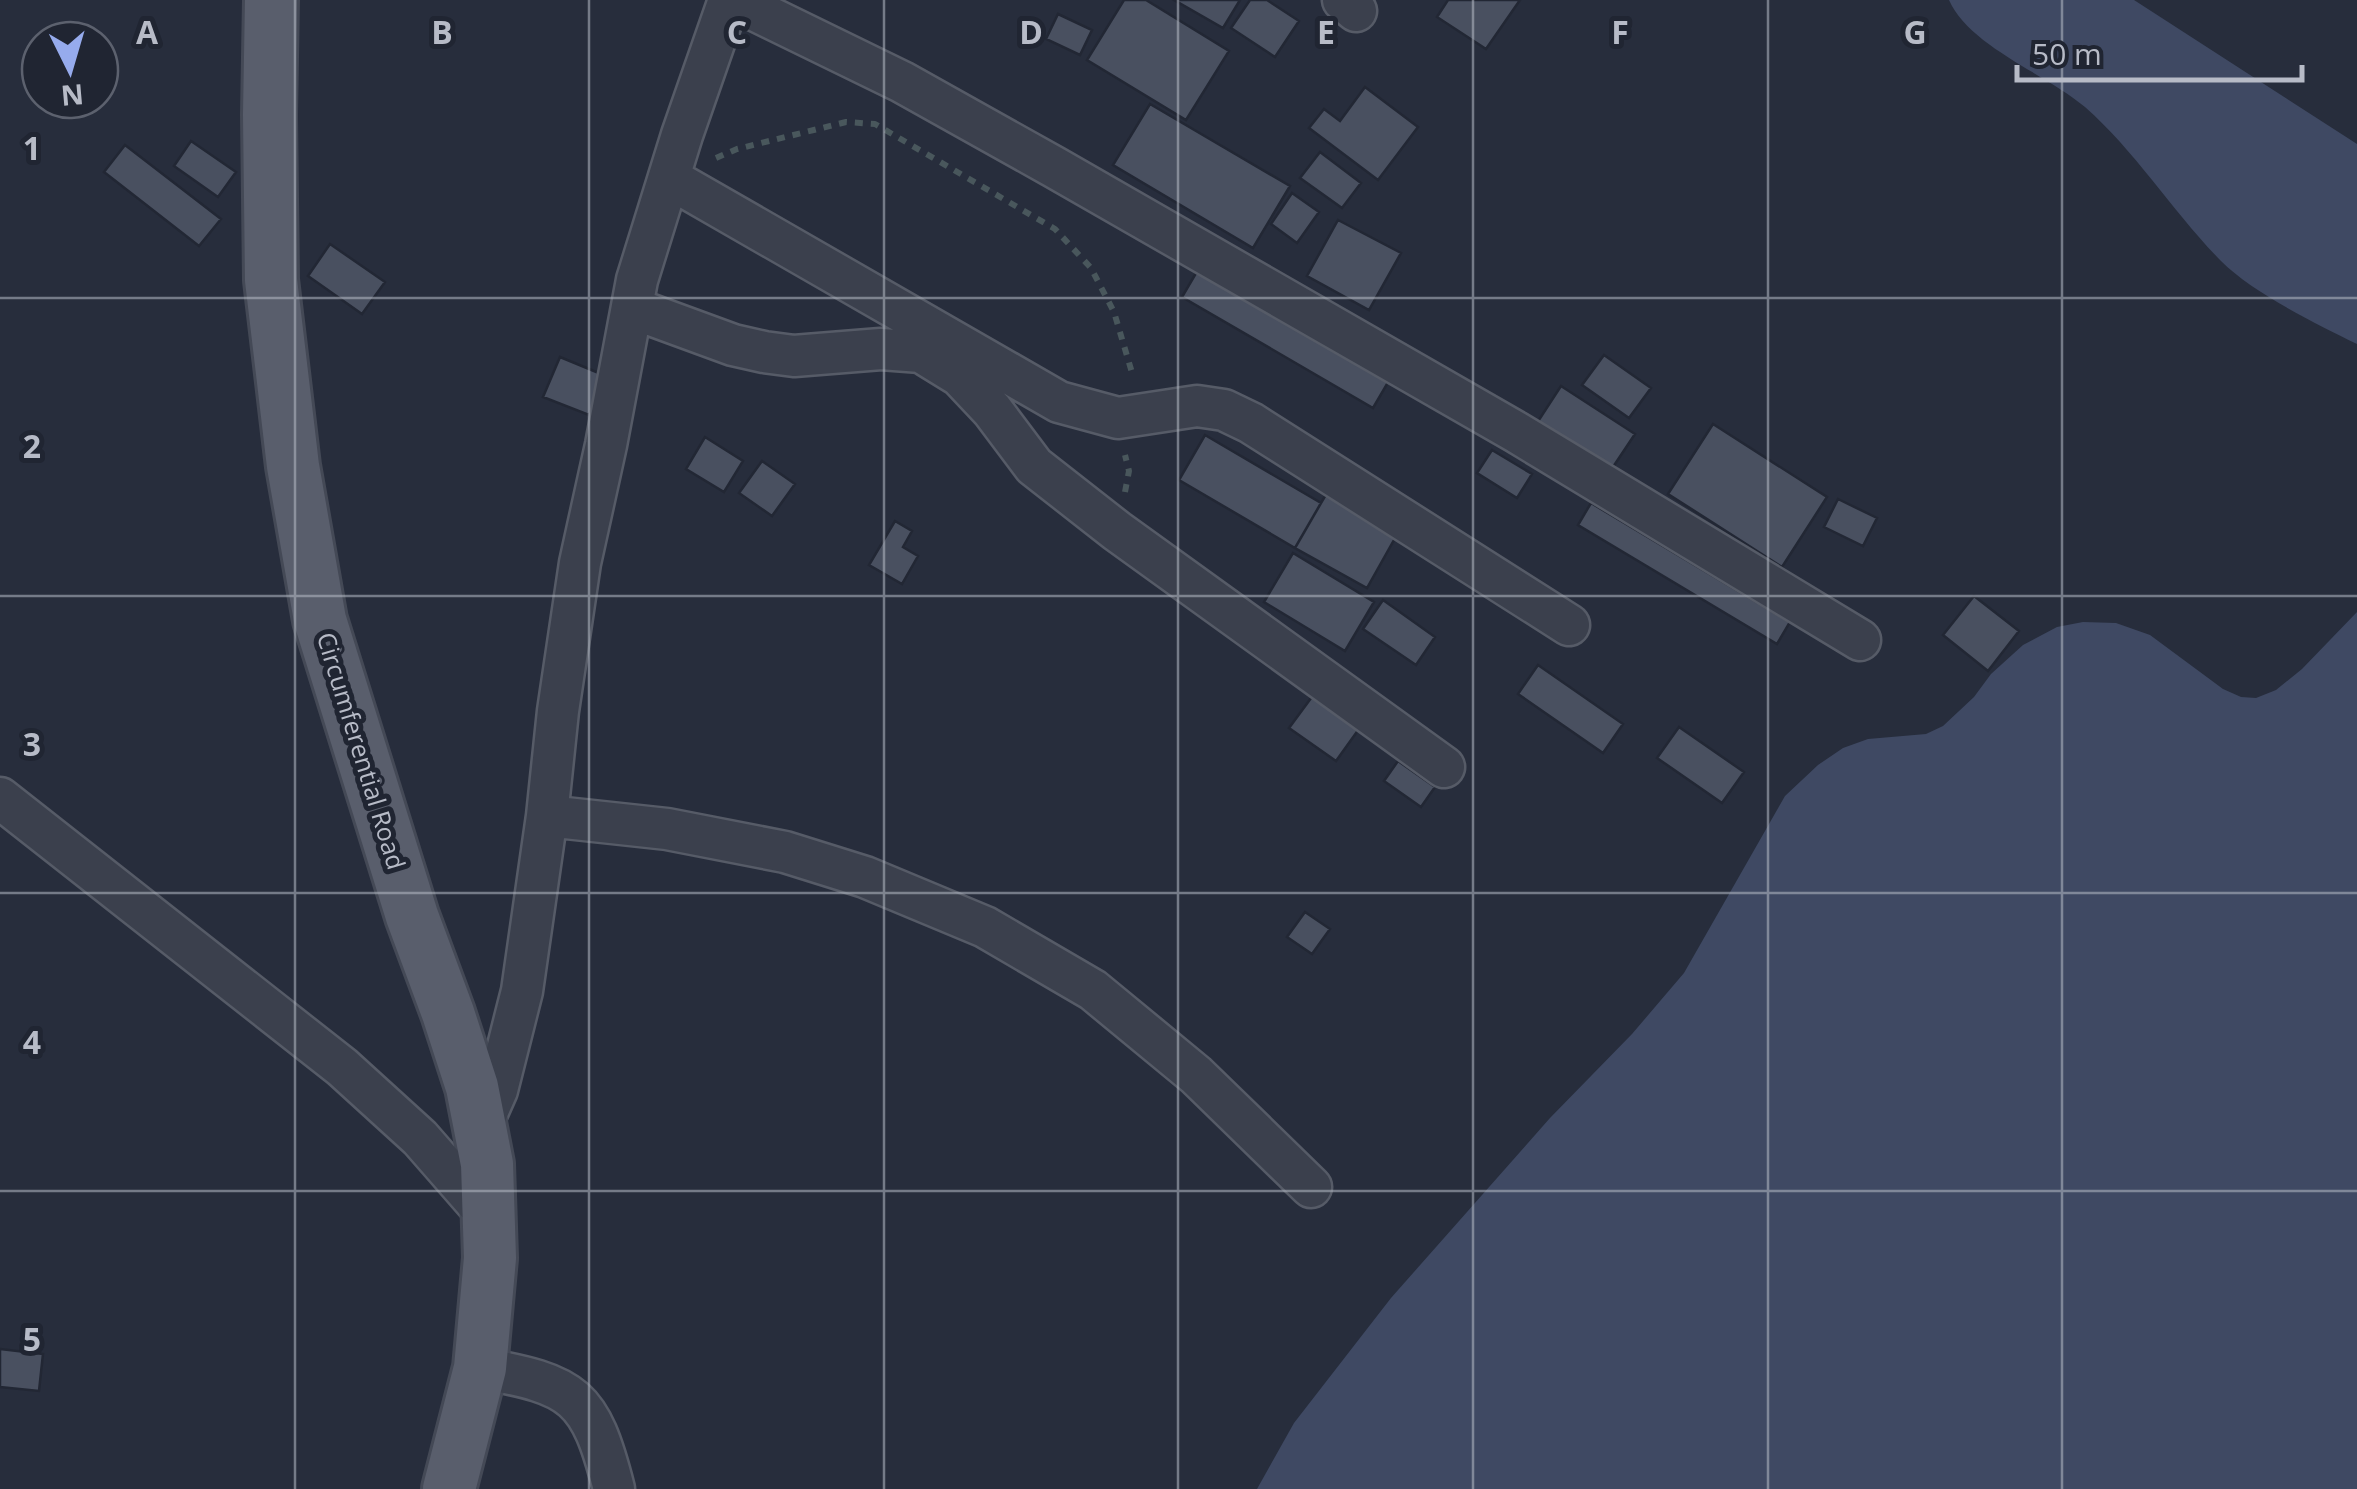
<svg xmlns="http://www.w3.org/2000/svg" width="2357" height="1489" viewBox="0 0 2357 1489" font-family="'Open Sans',sans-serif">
<rect width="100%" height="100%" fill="#272d3c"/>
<!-- water -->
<path fill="#3f4963" d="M1949 0H2134L2357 144V344C2316 324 2253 293 2221 261 2173 212 2136 152 2085 107 2046 74 1969 46 1949 0Z
M2357 612V1489H1257L1294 1423 1391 1298 1550 1118 1632 1034 1684 973 1785 796 1818 765 1843 748 1868 739 1926 734 1943 726 1974 697 1991 674 2023 645 2057 627 2083 622 2116 623 2150 635 2223 689 2241 697 2256 698 2276 690 2302 669Z"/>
<!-- building -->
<path fill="#495060" stroke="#222734" stroke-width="2.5" d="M1124 0H1146L1229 51 1186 120 1087 60Z
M1174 0H1240L1223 28Z
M1250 0H1267L1299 21 1275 57 1231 28Z
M1448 0H1520L1486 49 1437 17Z
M1058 14 1092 30 1080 55 1046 39Z
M1365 87 1418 127 1378 180 1309 128 1324 109 1340 121Z
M1150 104 1290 186 1253 248 1113 165Z
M191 141 236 172 218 197 174 166Z
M125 145 221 219 199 246 104 172Z
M1320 152 1361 183 1342 208 1300 178Z
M1292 193 1319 212 1297 243 1271 224Z
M1338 220 1401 253 1369 310 1307 276Z
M330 244 385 282 362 314 308 276Z
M1199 268 1390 379 1373 408 1182 297Z
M1604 355 1651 388 1629 418 1582 385Z
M560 357 606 376 589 415 543 397Z
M1561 386 1635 434 1607 476 1533 429Z
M1713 424 1827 497 1782 567 1668 494Z
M1205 435 1321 503 1295 548 1179 480Z
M705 437 743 461 724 492 686 469Z
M1492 450 1532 474 1517 498 1477 473Z
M762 461 795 484 772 516 739 493Z
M1328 491 1399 531 1367 588 1295 548Z
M1838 499 1877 518 1863 546 1824 527Z
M1591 503 1790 622 1777 644 1578 525Z
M895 521 912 531 903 547 918 556 902 584 869 565Z
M1293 553 1374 602 1345 651 1264 602Z
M1974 596 2019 631 1988 671 1943 635Z
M1383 600 1435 637 1416 665 1363 629Z
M1538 665 1623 724 1603 753 1518 694Z
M1317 690 1364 722 1336 761 1289 728Z
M1679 727 1744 772 1722 803 1657 758Z
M1398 761 1435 787 1421 807 1384 781Z
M1305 912 1330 929 1312 954 1287 937Z
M0 1349 43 1354 39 1391 0 1387Z"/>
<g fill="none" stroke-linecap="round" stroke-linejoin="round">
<defs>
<path id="minor" d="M734 0 902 82 1054 167 1516 432 1860 640
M1343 0 1356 11
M669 178 1059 402 1118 418 1197 406 1224 410 1251 423 1569 625
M632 308 733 345 764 352 794 356 881 349 921 352 960 376 992 410 1034 466 1117 531 1444 767
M0 798 342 1067 420 1138 489 1217
M547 816 667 829 785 852 865 877 985 927 1093 990 1196 1075 1311 1187
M481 1126 497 1090 522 991 547 816 558 711 580 563 606 445 637 280 682 135 729 0
M480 1368C575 1385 590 1395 614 1489"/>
<path id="major" d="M271 0 269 115 271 280 293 466 320 620 412 916 448 1013 472 1087 487 1164 490 1258 480 1368 449 1489"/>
</defs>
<!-- minor casing -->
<use href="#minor" stroke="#565b67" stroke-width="45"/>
<!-- major casing -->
<use href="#major" stroke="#444956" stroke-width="58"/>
<!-- path -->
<path stroke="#49575c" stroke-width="6" stroke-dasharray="8 8" stroke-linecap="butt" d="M716 158 737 149 846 122 875 124 1055 229 1091 268 1114 312 1133 376
M1125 492 1129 471 1125 455"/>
<!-- minor -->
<use href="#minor" stroke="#3b404d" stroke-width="40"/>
<!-- major -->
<use href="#major" stroke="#595e6c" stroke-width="52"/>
</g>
<!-- grid -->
<path fill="none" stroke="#b7bbc7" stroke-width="2.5" stroke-opacity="0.55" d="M295 0V1489M589 0V1489M884 0V1489M1178 0V1489M1473 0V1489M1768 0V1489M2062 0V1489M0 298H2357M0 596H2357M0 893H2357M0 1191H2357"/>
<g text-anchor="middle" stroke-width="10" stroke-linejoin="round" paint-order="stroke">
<!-- street labels -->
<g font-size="25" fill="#b7bbc7" stroke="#202532">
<text transform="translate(361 751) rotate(73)" y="9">Circumferential Road</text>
</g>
</g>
<g font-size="32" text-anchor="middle" font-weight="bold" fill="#b7bbc7" stroke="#202532" stroke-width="10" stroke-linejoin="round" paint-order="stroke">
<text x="147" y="44">A</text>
<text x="442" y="44">B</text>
<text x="737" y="44">C</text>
<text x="1031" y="44">D</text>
<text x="1326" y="44">E</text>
<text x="1620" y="44">F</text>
<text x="1915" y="44">G</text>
<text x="32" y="160">1</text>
<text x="32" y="458">2</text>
<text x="32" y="756">3</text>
<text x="32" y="1054">4</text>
<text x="32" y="1351">5</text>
</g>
<!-- north arrow -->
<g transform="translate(70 70) rotate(175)"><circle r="48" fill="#202532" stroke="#5c616e" stroke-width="2.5"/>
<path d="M0-8L18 38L0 25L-18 38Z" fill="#96abed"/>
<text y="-15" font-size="28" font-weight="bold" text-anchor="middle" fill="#b7bbc7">N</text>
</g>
<!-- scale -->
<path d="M2017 65v15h285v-15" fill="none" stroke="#b7bbc7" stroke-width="5"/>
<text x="2032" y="65" font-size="30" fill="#b7bbc7" stroke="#202532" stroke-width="8" paint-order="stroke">50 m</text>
</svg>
